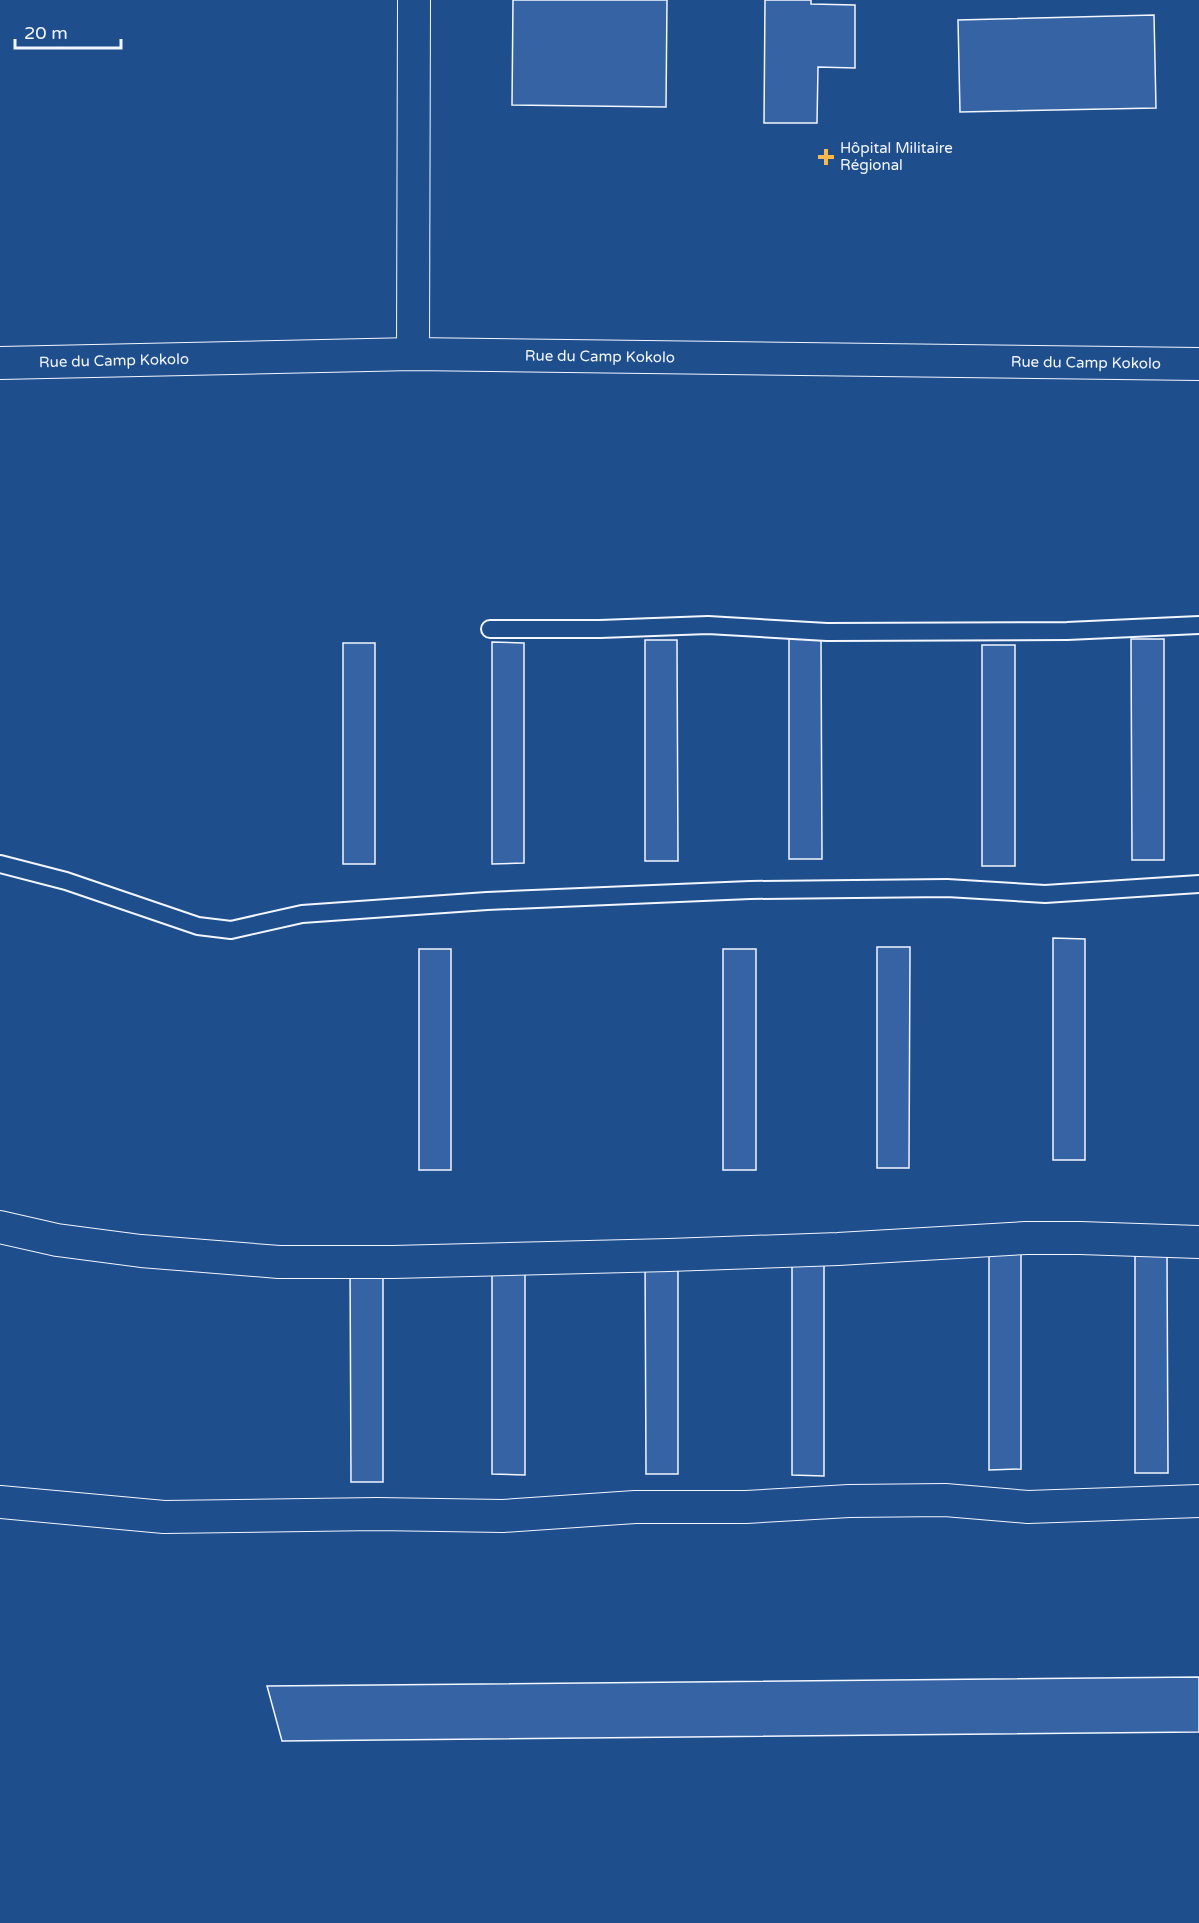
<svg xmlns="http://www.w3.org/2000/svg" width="1199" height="1923" viewBox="0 0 1199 1923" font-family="'Varela Round',sans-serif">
<rect width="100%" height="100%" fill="#1f4e8c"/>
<!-- building -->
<path fill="#3563a3" stroke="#f2f6ff" stroke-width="1.5" d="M513 0H667L666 107 512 105Z
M765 0H811V4L855 5V68L818 67 817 123H764Z
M1154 15 1156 108 960 112 958 20Z
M789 638H821L822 859H789Z
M1131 639H1164V860H1132Z
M645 640H677L678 861H645Z
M492 642 524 643V863L492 864Z
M343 643H375V864H343Z
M982 645H1015V866H982Z
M1053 938 1085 939V1160H1053Z
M877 947H910L909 1168H877Z
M419 949H451V1170H419Z
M723 949H756V1170H723Z
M989 1249H1021V1469L989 1470Z
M1135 1252H1167L1168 1473H1135Z
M492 1253 525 1254V1475L492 1474Z
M645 1253H678V1474H646Z
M792 1255H824V1476L792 1475Z
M350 1261H383V1482H351Z
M1199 1677V1732L282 1741 267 1686Z"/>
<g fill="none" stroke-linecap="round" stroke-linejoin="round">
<defs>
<path id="lane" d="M490 629H600L708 625 827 632 1067 631 1199 625
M0 864 66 881 198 926 231 930 302 914 487 901 750 890 947 888 1045 894 1199 884"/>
<g id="street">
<path d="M413 354 414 0"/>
<path id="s1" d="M0 363 413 354 1199 364"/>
<path d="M0 1227 57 1240 141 1251 279 1262H393L669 1255 838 1249 1026 1238H1080L1199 1242"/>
<path d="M0 1502 164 1517 377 1514 503 1516 635 1507H746L849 1501 945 1500 1028 1507 1199 1501"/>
</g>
</defs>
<!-- lane casing -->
<use href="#lane" stroke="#f2f6ff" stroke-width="20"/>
<!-- street casing -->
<use href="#street" stroke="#f2f6ff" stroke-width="34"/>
<!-- lane -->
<use href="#lane" stroke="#1f4e8c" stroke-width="16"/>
<!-- street -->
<use href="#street" stroke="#1f4e8c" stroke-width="32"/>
</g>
<!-- markers -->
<path fill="#ffb74d" stroke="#1f4e8c" stroke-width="2" d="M823 148h6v6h6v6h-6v6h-6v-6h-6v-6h6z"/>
<g text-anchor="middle" stroke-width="4.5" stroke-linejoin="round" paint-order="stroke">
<!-- poi labels -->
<g font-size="15" fill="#f2f6ff" stroke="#1f4e8c" text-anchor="start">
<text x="840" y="153">Hôpital Militaire<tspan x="840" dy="17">Régional</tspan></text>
</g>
<!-- street labels -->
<g font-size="15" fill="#f2f6ff" stroke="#1f4e8c">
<text dy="5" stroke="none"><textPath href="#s1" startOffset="600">Rue du Camp Kokolo</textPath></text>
<text dy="5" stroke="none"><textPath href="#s1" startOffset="114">Rue du Camp Kokolo</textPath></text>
<text dy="5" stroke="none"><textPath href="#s1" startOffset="1086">Rue du Camp Kokolo</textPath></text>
</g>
</g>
<!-- scale -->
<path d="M15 39v9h106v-9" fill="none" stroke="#f2f6ff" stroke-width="3"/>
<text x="24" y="39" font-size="18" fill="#f2f6ff" stroke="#1f4e8c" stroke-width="4.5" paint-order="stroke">20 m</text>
</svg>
